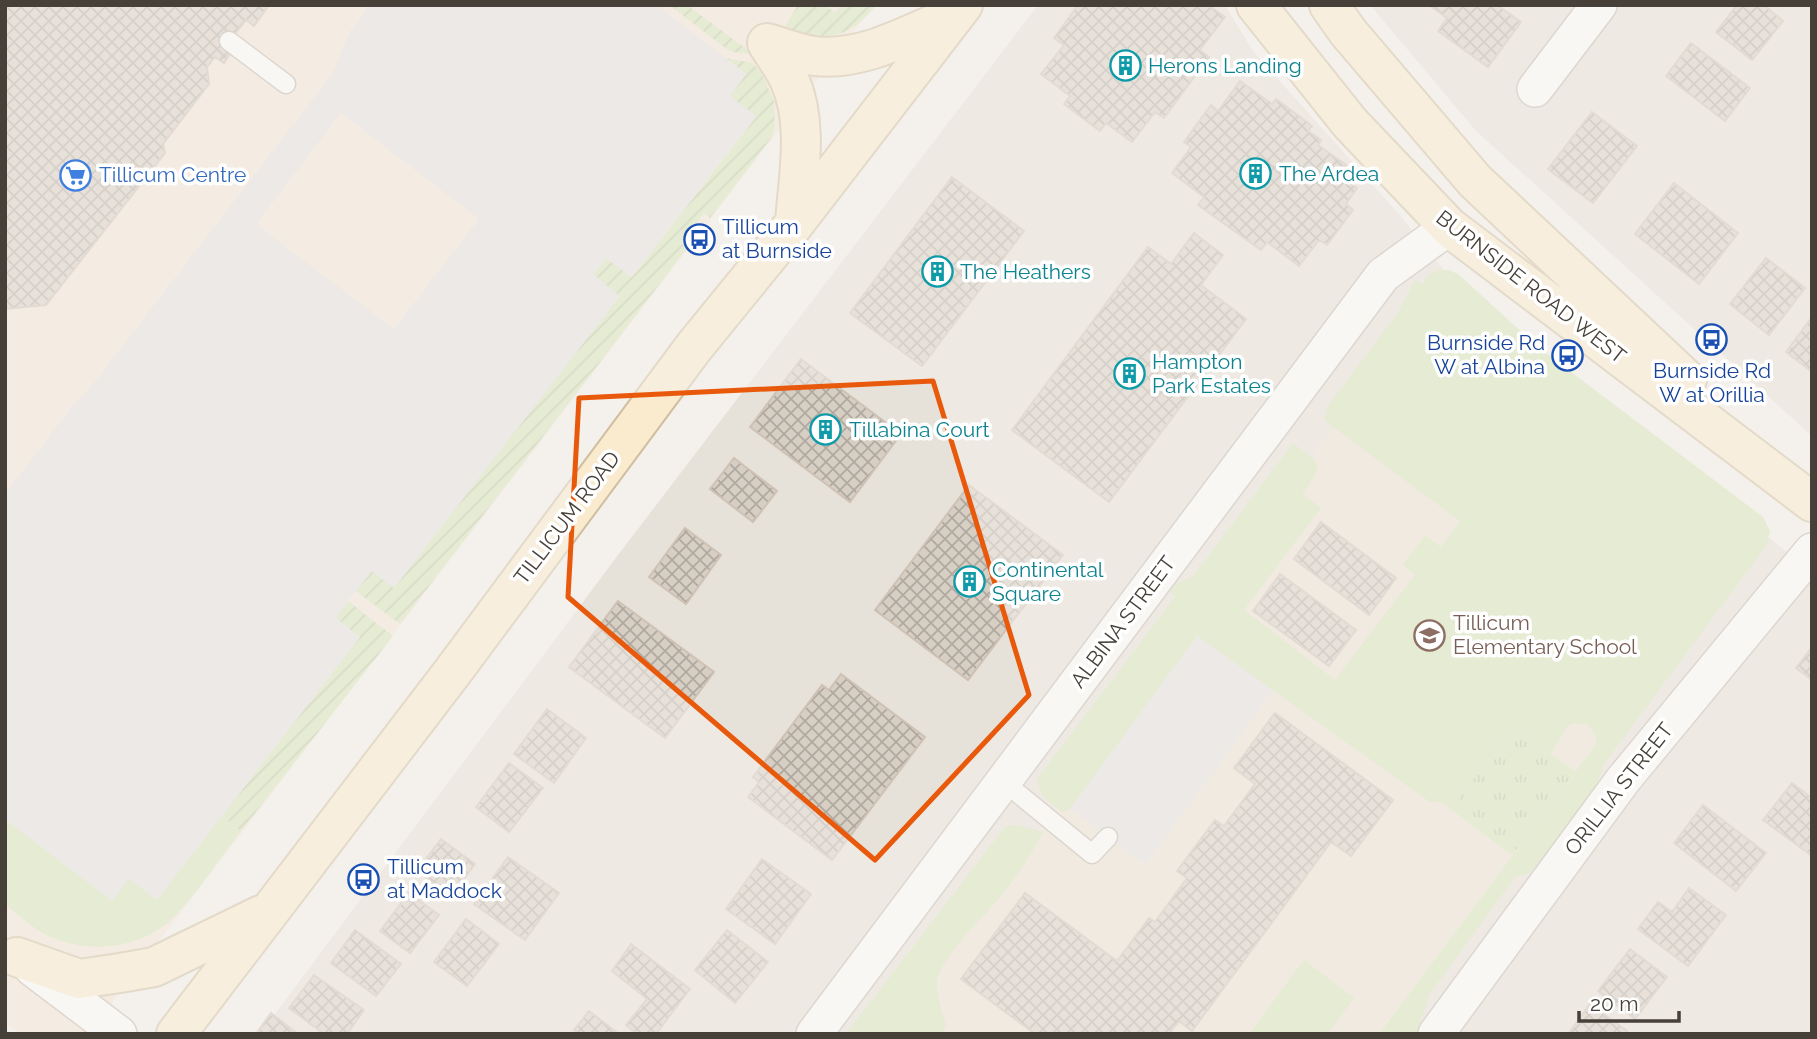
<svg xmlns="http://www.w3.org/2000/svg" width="1817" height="1039" viewBox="0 0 1817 1039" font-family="Raleway,sans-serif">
<defs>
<pattern id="park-tufts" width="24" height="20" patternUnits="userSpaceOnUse" patternTransform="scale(1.75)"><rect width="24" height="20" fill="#d4e4b8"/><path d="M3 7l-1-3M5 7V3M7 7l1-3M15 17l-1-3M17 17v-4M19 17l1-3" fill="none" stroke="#b7c59f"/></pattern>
<pattern id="garden-furrows" width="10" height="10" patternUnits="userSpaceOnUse" patternTransform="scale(1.75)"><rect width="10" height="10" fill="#d4e4b8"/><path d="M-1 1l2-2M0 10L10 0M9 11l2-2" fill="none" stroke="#b7c59f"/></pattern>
<pattern id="building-cross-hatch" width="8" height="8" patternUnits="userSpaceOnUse" patternTransform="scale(1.75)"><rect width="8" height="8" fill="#d7cec4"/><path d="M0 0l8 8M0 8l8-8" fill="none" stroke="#b0a9a0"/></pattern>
</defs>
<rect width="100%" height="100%" fill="#f4f0eb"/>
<!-- residential -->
<path fill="#e7e2d9" d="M1038 5H1225L1253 51 1398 213 1448 275 888 1034H260L618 555Z
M1370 5H1812V436L1476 131Z
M1757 528 1812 572V1034H1379Z"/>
<!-- commercial -->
<path fill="#f3e5d8" d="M5 5H874L88 1034H19L5 1023Z"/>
<!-- education -->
<path fill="#ebe3d6" d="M1344 415 1757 528 1379 1034H888Z"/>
<!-- grass -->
<path fill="#d4e4b8" d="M1438 270H1449L1458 274 1538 347 1763 517 1770 531 1766 546 1604 764 1593 795 1530 873 1515 877 1429 995 1417 1034H1379L1597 743 1594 732 1586 723 1571 724 1565 729 1551 754 1513 726 1451 809 1442 802H1430L1197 636 1070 809 1062 812 1042 796 1037 779 1175 597 1168 589C1176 581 1186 582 1194 575L1293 443C1322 466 1325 462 1302 494L1321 508 1244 610 1335 680 1415 575 1403 565 1425 535 1441 547 1460 521 1324 420 1328 406 1397 314 1415 280 1423 284 1428 275Z
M222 816 241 831C220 857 198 892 175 916 141 951 80 956 39 931 27 923 16 913 5 904V819L112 901 129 878 157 900Z
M1016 825 1043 832C1031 855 1017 876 1001 896 986 914 937 961 937 983 936 996 943 1013 946 1026L942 1034H846L1005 827Z
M1304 960 1354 998 1327 1034H1249Z"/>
<!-- park -->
<path fill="url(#park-tufts)" d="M1513 726 1575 772 1512 855 1451 809Z"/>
<!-- garden -->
<path fill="url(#garden-furrows)" d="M669 5H687L753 54 733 52 728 50Z
M798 5H825L835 13 841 5H876C851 38 822 44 785 26Z
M726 58 752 63 761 72 774 101 775 128 771 138 710 218 704 213 681 243 687 248 400 624 356 591 372 571 394 588 619 296 593 275 606 258 632 277 756 117 730 96 746 74Z
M348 601 393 636 241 831 222 816 360 637 335 618Z"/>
<!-- parking -->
<path fill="#e3e1df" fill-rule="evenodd" d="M369 5H657L746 74 730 96 756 116 631 277 606 258 593 274 620 296 394 588 372 571 348 601 336 618 360 637 157 900 129 879 112 901 5 819V494L72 407 87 392 333 73 349 33ZM341 113 479 219 394 329 256 224Z
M1197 636 1273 691 1145 865 1070 809Z"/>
<!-- building -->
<path fill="url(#building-cross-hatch)" stroke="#cfc2b5" stroke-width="2" d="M5 5H269L254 26 246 20 229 41 231 52 224 63 215 57 207 67 209 84 163 144 165 153 46 305 5 309Z
M1078 5H1208L1225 17 1200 50 1209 57 1164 118 1155 112 1132 142 1106 123 1100 131 1064 104 1070 96 1041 74 1064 45 1054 38Z
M1429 5H1497L1521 22 1488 67 1438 31 1447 18Z
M1737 5H1764L1783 21 1752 60 1716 32Z
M1691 43 1750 88 1725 121 1666 76Z
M1240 81 1272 104 1276 99 1312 126 1308 131 1321 140 1318 145 1346 165 1339 175 1357 188 1346 204 1353 210 1327 245 1319 240 1299 266 1267 242 1261 250 1198 205 1204 197 1172 173 1191 147 1184 142 1211 105 1218 111Z
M1592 112 1637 146 1593 203 1548 169Z
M952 177 1024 231 922 366 850 313Z
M1674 183 1738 233 1699 284 1635 234Z
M1194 233 1223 255 1201 285 1246 319 1109 502 1012 430 1148 247 1171 264Z
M1766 258 1805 288 1769 335 1730 304Z
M1812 317V372L1786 352Z
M801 359 901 434 850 502 750 427Z
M734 458 777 491 753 522 710 489Z
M969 485 1063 555 968 680 875 610Z
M1321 522 1396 578 1369 615 1294 559Z
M685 528 721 555 686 604 649 577Z
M1280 574 1356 630 1329 666 1253 611Z
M618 601 714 672 665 738 569 667Z
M1812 647V680L1796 668Z
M841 674 925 737 832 860 748 797 759 782 753 777 822 685 829 690Z
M547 709 586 738 554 783 514 754Z
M1275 713 1393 800 1351 856 1331 842 1192 1031 1179 1021 1169 1034H1035L961 979 1025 893 1117 961 1149 918 1155 922 1187 878 1177 871 1215 820 1224 826 1255 784 1234 768Z
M509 763 543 788 509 832 476 807Z
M1792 783 1812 798V856L1763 820Z
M1703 805 1766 853 1736 891 1674 843Z
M441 839 475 864 451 896 417 871Z
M508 857 559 893 525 940 474 904Z
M762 859 811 894 775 944 726 909Z
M1689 888 1726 915 1688 966 1638 929 1658 902 1672 912Z
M409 893 439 915 410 953 380 931Z
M466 919 499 944 467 986 434 962Z
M355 930 401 964 376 996 331 963Z
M727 930 768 962 735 1003 695 970Z
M631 944 690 989 656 1034H637L626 1025 647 999 612 971Z
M1630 949 1667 977 1635 1019 1598 991Z
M314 975 364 1010 347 1034H324L289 1008Z
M1590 1004 1627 1031 1625 1034H1568Z
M589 1011 619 1034H580L574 1030Z
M271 1013 298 1034H256Z"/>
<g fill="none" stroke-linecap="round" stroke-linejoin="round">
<defs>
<path id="lane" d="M229 41 286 84
M1004 782 1092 854 1108 837"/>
<path id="street" d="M1535 89 1599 5
M32 968 119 1034
M814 1034 1383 275 1449 227
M1436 1034 1623 780 1812 551"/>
<path id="secondary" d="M1256 5 1350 123 1449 227 1812 502
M1329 5 1348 32 1475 181 1687 380
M767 43C782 47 799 54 814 56 863 62 911 33 955 15
M767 43C774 55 784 67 790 81 809 125 798 177 795 223
M17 957 79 979 120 973 154 967 261 915
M176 1034 454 670 694 347 795 223 963 5"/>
</defs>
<!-- lane casing -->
<use href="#lane" stroke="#bfb7ae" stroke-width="21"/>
<!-- street casing -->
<use href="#street" stroke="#bfb7ae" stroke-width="38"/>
<!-- secondary casing -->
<use href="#secondary" stroke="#cfbe9f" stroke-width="42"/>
<!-- lane -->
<use href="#lane" stroke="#fff" stroke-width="18"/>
<!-- street -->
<use href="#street" stroke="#fff" stroke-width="35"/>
<!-- secondary -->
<use href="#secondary" stroke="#faebcf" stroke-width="38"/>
</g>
<!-- marked area -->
<path d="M0 0H1817V1039H0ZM933 381 1029 695 875 860 568 597 579 398Z" fill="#f4f0eb" fill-opacity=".55" fill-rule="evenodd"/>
<path fill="none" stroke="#e8590c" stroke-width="5" stroke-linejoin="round" d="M933 381 1029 695 875 860 568 597 579 398Z"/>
<!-- icons -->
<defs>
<symbol id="building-ring" viewBox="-11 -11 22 22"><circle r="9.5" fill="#fff" stroke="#0f9aa8" stroke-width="1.5"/><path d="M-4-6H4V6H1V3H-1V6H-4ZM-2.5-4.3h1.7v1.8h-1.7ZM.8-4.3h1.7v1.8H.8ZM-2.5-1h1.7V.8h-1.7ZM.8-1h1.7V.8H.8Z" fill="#0f9aa8"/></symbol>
<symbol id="supermarket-ring" viewBox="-11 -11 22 22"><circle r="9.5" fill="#fff" stroke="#3f7fe0" stroke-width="1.5"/><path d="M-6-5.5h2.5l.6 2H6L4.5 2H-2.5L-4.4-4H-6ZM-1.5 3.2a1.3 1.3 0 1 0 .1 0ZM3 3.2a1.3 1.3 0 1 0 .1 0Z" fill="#3f7fe0"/></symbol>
<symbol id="bus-ring" viewBox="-11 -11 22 22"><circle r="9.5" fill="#fff" stroke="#1a4fb4" stroke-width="1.5"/><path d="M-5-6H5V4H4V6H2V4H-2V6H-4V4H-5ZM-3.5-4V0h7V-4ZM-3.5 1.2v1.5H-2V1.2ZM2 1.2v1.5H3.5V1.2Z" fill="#1a4fb4"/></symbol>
<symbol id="school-ring" viewBox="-11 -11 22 22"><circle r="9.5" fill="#fff" stroke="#8d6e63" stroke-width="1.5"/><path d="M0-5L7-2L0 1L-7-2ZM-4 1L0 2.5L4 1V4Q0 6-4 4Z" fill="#8d6e63"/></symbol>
</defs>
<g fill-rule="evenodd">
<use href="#building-ring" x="1108" y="48" width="35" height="35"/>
<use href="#building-ring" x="1238" y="156" width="35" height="35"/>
<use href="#supermarket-ring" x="58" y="158" width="35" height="35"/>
<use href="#bus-ring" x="682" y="222" width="35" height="35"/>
<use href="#building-ring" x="920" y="254" width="35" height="35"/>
<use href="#bus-ring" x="1694" y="322" width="35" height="35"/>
<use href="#bus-ring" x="1550" y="338" width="35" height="35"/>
<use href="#building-ring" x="1112" y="356" width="35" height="35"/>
<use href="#building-ring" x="808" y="412" width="35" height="35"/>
<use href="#building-ring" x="952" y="564" width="35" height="35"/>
<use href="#school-ring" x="1412" y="618" width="35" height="35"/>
<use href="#bus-ring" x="346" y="862" width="35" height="35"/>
</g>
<g text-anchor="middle" stroke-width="7" stroke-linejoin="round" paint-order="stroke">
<!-- culture labels -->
<g font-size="21" fill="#0d838f" stroke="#fff" text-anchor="start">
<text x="1148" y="73">Herons Landing</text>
<text x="1279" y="181">The Ardea</text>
<text x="960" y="279">The Heathers</text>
<text x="1152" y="369">Hampton<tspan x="1152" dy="24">Park Estates</tspan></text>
<text x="849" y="437">Tillabina Court</text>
<text x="992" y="577">Continental<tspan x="992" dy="24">Square</tspan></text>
</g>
<!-- shop labels -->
<g font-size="21" fill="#366cbe" stroke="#fff" text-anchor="start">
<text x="99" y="182">Tillicum Centre</text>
</g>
<!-- transit labels -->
<g font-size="21" fill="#164399" stroke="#fff" text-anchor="start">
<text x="722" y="234">Tillicum<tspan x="722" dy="24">at Burnside</tspan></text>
<text x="1545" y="350" text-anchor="end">Burnside Rd<tspan x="1545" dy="24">W at Albina</tspan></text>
<text x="1712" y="378" text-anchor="middle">Burnside Rd<tspan x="1712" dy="24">W at Orillia</tspan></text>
<text x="387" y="874">Tillicum<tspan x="387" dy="24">at Maddock</tspan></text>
</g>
<!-- street labels -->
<g font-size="21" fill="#474039" stroke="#fff">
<text transform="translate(1531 287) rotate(38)" y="7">BURNSIDE ROAD WEST</text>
<text transform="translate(567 518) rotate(-53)" y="7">TILLICUM ROAD</text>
<text transform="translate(1123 622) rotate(-53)" y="7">ALBINA STREET</text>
<text transform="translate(1619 789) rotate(-52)" y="7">ORILLIA STREET</text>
</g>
<!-- education labels -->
<g font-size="21" fill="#785e54" stroke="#fff" text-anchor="start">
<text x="1453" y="630">Tillicum<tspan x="1453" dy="24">Elementary School</tspan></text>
</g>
</g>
<!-- border -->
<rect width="1817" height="1039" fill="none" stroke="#474039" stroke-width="14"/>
<!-- scale -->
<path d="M1579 1011v10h100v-10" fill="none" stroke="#474039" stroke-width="3.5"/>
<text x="1590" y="1011" font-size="21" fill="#474039" stroke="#ffffff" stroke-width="5" paint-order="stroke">20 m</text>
</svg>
